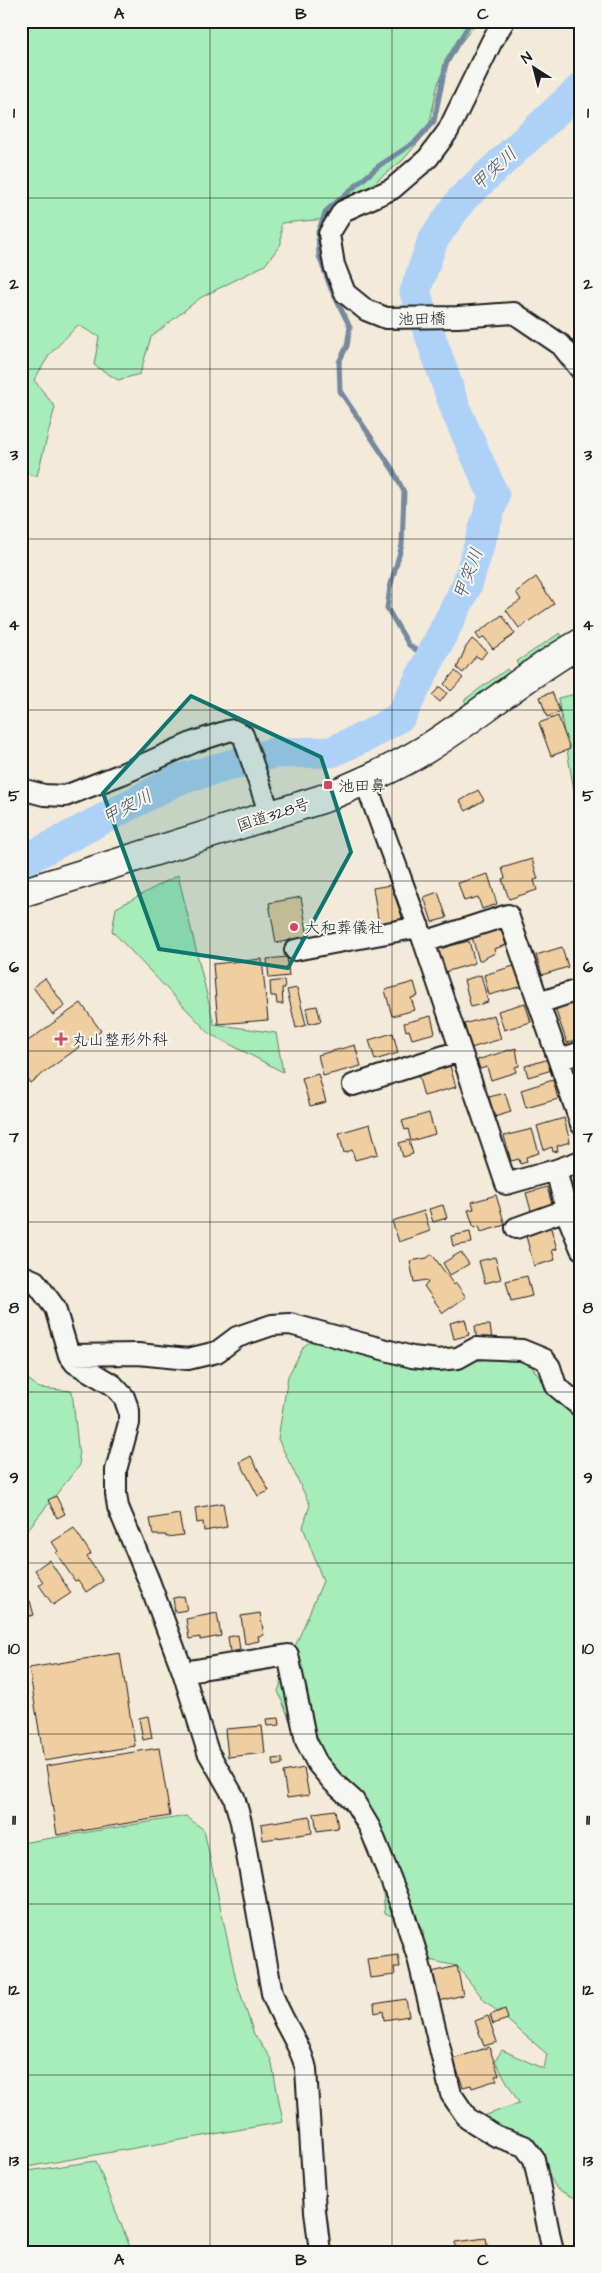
<svg xmlns="http://www.w3.org/2000/svg" width="602" height="2273" viewBox="0 0 602 2273" font-family="'Architects Daughter','Klee One',sans-serif">
<rect width="100%" height="100%" fill="#f4eada"/>
<filter id="ink" filterUnits="userSpaceOnUse"><feTurbulence type="fractalNoise" baseFrequency=".02" numOctaves="2"/><feDisplacementMap in="SourceGraphic" scale="10" xChannelSelector="R" yChannelSelector="G"/><feConvolveMatrix kernelMatrix="1 2 1 2 8 2 1 2 1" color-interpolation-filters="sRGB"/></filter>
<g filter="url(#ink)">
<!-- green -->
<path fill="#a6edba" stroke="#61846b" d="M21 21H478L459 45 438 83 428 131 402 161 327 219 281 223V244L265 265 200 298 151 337 140 374 118 380 94 365 99 337 78 325 50 354 34 380 55 407 37 476 21 473Z
M560 633 564 639 521 669 516 662Z
M507 669 511 674 468 705 464 700Z
M581 693V831L558 698Z
M178 875 214 1024 276 1033 283 1072 210 1034 112 931 116 908Z
M327 1331 466 1362 523 1354 551 1394 581 1411V2201L557 2189 540 2160 473 2120 519 2103 495 2061 502 2050 544 2069 547 2054 485 2001 457 1966 424 1959 423 1930 385 1913 376 1823 309 1769 278 1691 294 1649 323 1581 303 1527 310 1505 278 1439 288 1376 304 1346Z
M21 1373 39 1388 72 1391 80 1465 21 1538Z
M186 1816 204 1830 236 1980 254 2034 271 2059 283 2122 21 2168V1843Z
M96 2161 132 2252H21V2172Z
M190 2248 216 2252H140Z"/>
<g fill="none" stroke-linecap="round" stroke-linejoin="round">
<!-- stream -->
<path stroke="#74899f" stroke-width="5" d="M429 659 409 645 387 608 390 587 402 545 404 492 393 470 340 391 339 362 347 346 350 327 331 289 319 256 318 232 326 211 380 165 415 142 434 121 446 63 471 21"/>
<!-- river -->
<path stroke="#aed2f7" stroke-width="31" d="M21 862 177 780 273 753 331 752 369 735 401 716 467 585 494 496 457 413 415 292 433 240 462 199 581 88"/>
</g>
<!-- building -->
<path fill="#efcea1" stroke="#1c1c1c" d="M536 577 554 604 519 628 506 610 521 600 516 592Z
M502 615 515 634 493 649 484 637 480 640 476 634Z
M472 639 487 651 481 659 476 656 463 673 457 668 466 647Z
M455 671 463 678 451 691 444 684Z
M440 687 447 693 440 702 432 695Z
M552 692 560 712 547 717 540 697Z
M558 716 570 749 551 756 539 723Z
M478 790 484 800 466 811 460 801Z
M532 859 538 879 534 880 537 890 509 899 502 879 505 878 502 868Z
M488 874 497 904 482 909 478 897 464 901 458 883Z
M391 885 402 917 398 923 379 925 373 888Z
M438 892 447 918 432 922 424 897Z
M301 897 308 937 276 943 269 903Z
M501 929 506 945 494 949 495 953 479 961 472 937Z
M469 941 475 963 445 972 438 949Z
M562 947 568 967 542 975 536 955Z
M287 957 289 976 269 978 267 959Z
M262 959 268 1020 218 1024 213 964Z
M517 965 523 986 489 995 484 975Z
M481 975 488 1002 471 1007 464 980Z
M45 978 65 1006 53 1015 33 987Z
M284 980 285 988H282L283 1004H277L276 996H271L270 982Z
M414 982 418 996 411 998 415 1010 392 1016 385 990Z
M297 988 306 1025 296 1028 287 990Z
M581 999V1020L576 1022 581 1038 567 1043 555 1008Z
M81 1003 101 1031 30 1083 21 1071V1046Z
M525 1003 531 1022 504 1030 498 1011Z
M317 1006 321 1021 309 1024 306 1008Z
M494 1015 501 1039 471 1048 464 1024Z
M431 1016 435 1033 412 1039 409 1030 406 1031 404 1023Z
M393 1033 398 1053 375 1060 369 1040Z
M355 1045 361 1066 323 1076 318 1055Z
M516 1048 519 1066 515 1067 516 1072 491 1080 487 1067 480 1069 477 1060Z
M549 1059 552 1070 528 1077 525 1066Z
M450 1066 456 1087 424 1096 418 1075Z
M581 1067V1088L575 1068Z
M318 1074 326 1102 310 1106 302 1079Z
M553 1080 558 1099 526 1108 521 1090Z
M505 1093 511 1112 494 1117 489 1097Z
M429 1113 435 1134 411 1141 408 1129 405 1130 402 1121Z
M564 1118 570 1142 557 1146 558 1151 553 1152 552 1147 544 1150 537 1126Z
M370 1124 378 1154 355 1160 352 1150 344 1153 339 1133Z
M532 1129 539 1153 526 1157 527 1162 520 1164 519 1159 511 1161 504 1136Z
M409 1140 413 1154 403 1157 399 1143Z
M581 1174V1195L574 1197 568 1178Z
M547 1187 553 1208 532 1214 526 1193Z
M496 1195 505 1225 481 1232 479 1226 474 1228 468 1210 474 1209 472 1202Z
M443 1205 447 1218 433 1222 429 1209Z
M424 1211 430 1231 399 1242 392 1221Z
M550 1225 557 1249 552 1250 555 1260 534 1266 526 1236 536 1233 535 1229Z
M470 1232 472 1243 453 1246 451 1236Z
M461 1252 469 1264 450 1275 443 1263Z
M432 1254 454 1285 456 1283 466 1297 443 1313 424 1286 428 1283 426 1280 414 1282 410 1261 427 1258Z
M495 1257 501 1279 485 1283 479 1261Z
M527 1276 532 1296 511 1301 506 1281Z
M465 1319 469 1335 454 1339 450 1323Z
M490 1325 492 1340 477 1342 475 1326Z
M251 1456 269 1491 258 1496 240 1462Z
M56 1496 65 1514 57 1518 48 1500Z
M223 1503 227 1527 204 1531 203 1522 197 1523 195 1508Z
M179 1514 183 1535 166 1537V1535H153L150 1519Z
M74 1528 91 1554 87 1557 103 1581 86 1592 78 1580 75 1581 56 1553 58 1551 52 1542Z
M49 1560 71 1593 53 1605 39 1585 43 1582 35 1570Z
M184 1596 187 1610 175 1612 173 1598Z
M30 1601 34 1615 25 1617 21 1603Z
M217 1613 221 1636 200 1640V1637L189 1639 186 1619Z
M260 1613 264 1635 258 1636 259 1641 245 1644 241 1616Z
M238 1635 240 1650 230 1652 228 1637Z
M120 1653 135 1746 44 1761 29 1668Z
M148 1716 152 1738 143 1740 139 1718Z
M279 1718 280 1725 267 1726 266 1719Z
M262 1726 265 1753 228 1757 225 1729Z
M159 1748 170 1816 57 1835 46 1766Z
M282 1758V1764L274 1766 273 1759Z
M304 1768 309 1795 287 1798 283 1772Z
M335 1810 338 1828 317 1831 314 1813Z
M310 1816 312 1833 263 1840 261 1824Z
M398 1955 400 1967H394L395 1975 370 1978 367 1959Z
M457 1966 463 1995 439 2001 432 1972Z
M406 1999 409 2016 384 2020 383 2011 375 2013 374 2004Z
M505 2009 508 2019 493 2024 490 2015Z
M488 2016 497 2042 484 2046 475 2021Z
M489 2047 499 2075 495 2076 497 2080 472 2088 471 2085 463 2087 453 2059Z
M486 2238 488 2252H456L455 2242Z"/>
<g fill="none" stroke-linecap="round" stroke-linejoin="round">
<defs>
<path id="minor" d="M504 21 492 41 448 131 428 158 392 189 343 211 329 234 334 265 345 293 366 310 386 318 458 317 514 313 561 345 581 370
M365 781 424 942 506 1184 556 1170 568 1217 581 1249
M21 789 44 795 65 796 122 774 194 742 228 731 233 730 243 735 270 815
M424 942 508 915 581 1124
M295 950 419 927
M539 1003 581 989
M559 1060 581 1052
M353 1085 460 1051
M556 1170 581 1161
M516 1228 566 1210
M21 1275 35 1281 55 1308 69 1355 75 1363 113 1385 124 1397 129 1411V1423L116 1470V1494L118 1507 149 1581 183 1672 208 1752 234 1797 241 1822 272 1993C281 2021 300 2042 306 2069L315 2211 320 2252
M69 1355 138 1354 188 1359 217 1352 237 1337 272 1325 290 1324 412 1357 438 1360 458 1358 476 1348 522 1350 544 1359 550 1367 556 1386 581 1407
M183 1672 288 1655 306 1741 317 1763 333 1782 354 1801 370 1828 401 1905 418 1958 451 2094 468 2119 496 2136 524 2146 534 2159 553 2252"/>
<path id="trunk" d="M21 893 322 799C358 784 393 769 426 749 479 716 526 674 581 643"/>
</defs>
<!-- minor casing -->
<use href="#minor" stroke="#1c1c1c" stroke-width="24"/>
<!-- trunk casing -->
<use href="#trunk" stroke="#1c1c1c" stroke-width="31"/>
<!-- minor -->
<use href="#minor" stroke="#f6f6f2" stroke-width="20"/>
<!-- trunk -->
<use href="#trunk" stroke="#f6f6f2" stroke-width="28"/>
</g>
</g>
<!-- marked area -->
<path fill="#0f766e" fill-opacity="0.2" stroke="#0f766e" stroke-width="4" stroke-linejoin="round" d="M191 696 321 757 351 852 288 968 159 949 103 793Z"/>
<!-- grid -->
<path fill="none" stroke="#1c1c1c" stroke-width="1" stroke-opacity="0.55" d="M210 21V2252M392 21V2252M21 198H581M21 369H581M21 539H581M21 710H581M21 881H581M21 1051H581M21 1222H581M21 1392H581M21 1563H581M21 1734H581M21 1904H581M21 2075H581"/>
<!-- markers -->
<g fill="#d1495b" stroke="#f6f6f2" stroke-width="2">
<rect x="323" y="780" width="10" height="10" rx="2.5"/>
<circle cx="294" cy="927" r="5"/>
<path d="M58.5 1031.5h5v5h5v5h-5v5h-5v-5h-5v-5h5z"/>
</g>
<g text-anchor="middle" stroke-width="4" stroke-linejoin="round" paint-order="stroke">
<!-- street labels -->
<g font-size="16" fill="#1c1c1c" stroke="#f6f6f2">
<text transform="translate(422 318) rotate(-1)" y="6">池田橋</text>
<text transform="translate(273 814) rotate(-18)" y="6">国道328号</text>
</g>
<!-- poi labels -->
<g font-size="16" fill="#1c1c1c" stroke="#f6f6f2" text-anchor="start">
<text x="338" y="791">池田鼻</text>
<text x="304" y="933">大和葬儀社</text>
<text x="72" y="1045">丸山整形外科</text>
</g>
<!-- water labels -->
<g font-size="18" font-style="italic" fill="#48535e" stroke="#f6f6f2">
<text transform="translate(494 169) rotate(-43)" y="6">甲突川</text>
<text transform="translate(468 574) rotate(-70)" y="6">甲突川</text>
<text transform="translate(127 807) rotate(-28)" y="6">甲突川</text>
</g>
</g>
<!-- margin -->
<rect width="602" height="2273" fill="none" stroke="#f6f6f2" stroke-width="55"/>
<!-- north arrow -->
<g transform="translate(534 68) rotate(324)" stroke="#f6f6f2" stroke-width="4" paint-order="stroke">
<path d="M0-4L9 19L0 12L-9 19Z" fill="#1c1c1c"/>
<text y="-8" font-size="14" font-weight="bold" text-anchor="middle" fill="#1c1c1c">N</text>
</g>
<rect x="28" y="28" width="546" height="2218" fill="none" stroke="#1c1c1c" stroke-width="2"/>
<g font-size="16" text-anchor="middle" font-weight="bold" fill="#1c1c1c">
<text x="119" y="19">A</text>
<text x="301" y="19">B</text>
<text x="483" y="19">C</text>
<text x="14" y="118">1</text>
<text x="588" y="118">1</text>
<text x="14" y="289">2</text>
<text x="588" y="289">2</text>
<text x="14" y="460">3</text>
<text x="588" y="460">3</text>
<text x="14" y="630">4</text>
<text x="588" y="630">4</text>
<text x="14" y="801">5</text>
<text x="588" y="801">5</text>
<text x="14" y="972">6</text>
<text x="588" y="972">6</text>
<text x="14" y="1142">7</text>
<text x="588" y="1142">7</text>
<text x="14" y="1313">8</text>
<text x="588" y="1313">8</text>
<text x="14" y="1483">9</text>
<text x="588" y="1483">9</text>
<text x="14" y="1654">10</text>
<text x="588" y="1654">10</text>
<text x="14" y="1825">11</text>
<text x="588" y="1825">11</text>
<text x="14" y="1995">12</text>
<text x="588" y="1995">12</text>
<text x="14" y="2166">13</text>
<text x="588" y="2166">13</text>
<text x="119" y="2265">A</text>
<text x="301" y="2265">B</text>
<text x="483" y="2265">C</text>
</g>
</svg>
